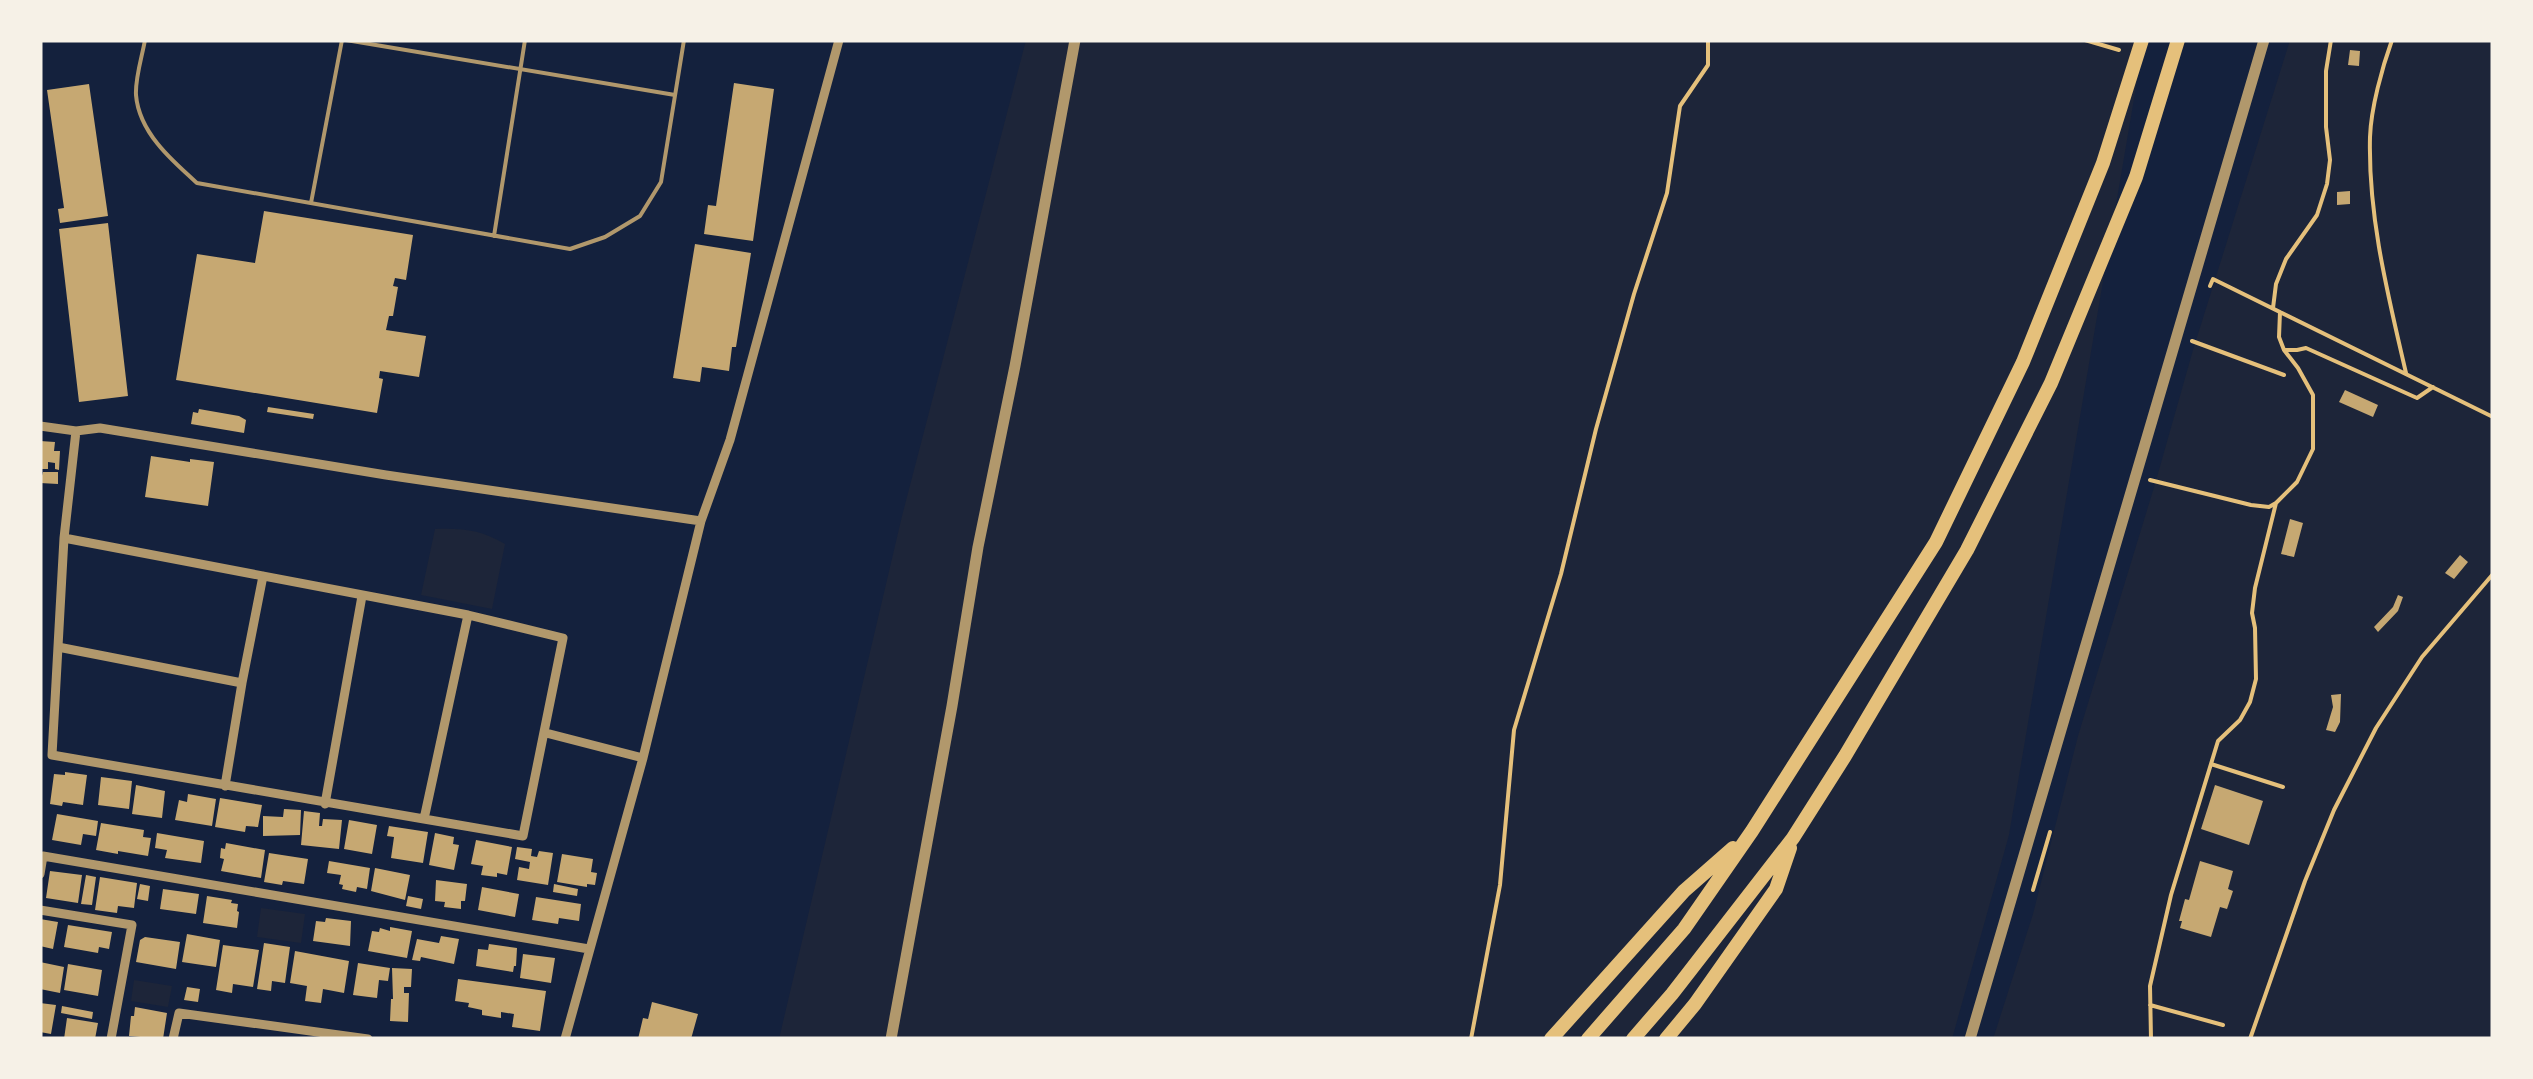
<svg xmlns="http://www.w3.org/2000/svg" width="2533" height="1079" viewBox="0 0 2533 1079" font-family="Figtree,sans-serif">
<rect width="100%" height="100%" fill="#14213d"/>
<!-- green -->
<path fill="#1d2539" d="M1026 40H2144L2009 835 1952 1039H779L902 516Z
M2290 40H2493V1039H1993L2033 914 2078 736 2155 484 2193 350Z
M435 529C465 528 480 530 505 544L492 609 421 595Z
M261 908 305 914 301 943 257 937Z
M134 980 172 986 168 1007 131 1001Z"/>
<!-- building -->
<path fill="#c6a872" d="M2350 50 2360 51 2359 66 2348 65Z
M734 83 774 89 753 241 704 234 708 205 716 206Z
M89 84 108 216 60 223 58 209 64 208 47 90Z
M2350 191V204L2337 205V192Z
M264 211 413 235 406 280 395 278 393 286 398 287 393 316H389L386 330 426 336 419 377 380 371 379 378 383 379 377 413 176 380 197 254 255 263Z
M108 223 128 396 79 402 59 229Z
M695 244 751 253 736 347H732L729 371 702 367 700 382 673 378Z
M2345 390 2378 405 2373 417 2339 402Z
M268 407 314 414 313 419 267 412Z
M199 409 239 416 246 420 244 433 191 424 193 412 198 413Z
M40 441 55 442 54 451H60L59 470 55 469V463L48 462V469H40Z
M151 456 190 462V459L214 462 208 506 145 497Z
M43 472H58V484L40 483Z
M2290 519 2303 523 2294 557 2281 554Z
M2460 555 2468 562 2454 579 2445 573Z
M2398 595 2403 597 2398 611 2378 632 2374 627 2393 607Z
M2341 694 2340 722 2335 732 2326 730 2333 707 2331 695Z
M65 772 87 775 83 805 63 802 62 806 50 804 54 774 65 775Z
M101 777 132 781 129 809 98 805Z
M136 785 165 791 162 818 132 814Z
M2215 785 2263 801 2249 845 2201 829Z
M188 794 216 799 212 826 175 820 179 800 187 802Z
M220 798 262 805 258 827 246 826 245 832 215 827Z
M284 809 301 810 300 835 263 836V816L283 817Z
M304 811 320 813 319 826H322L323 819 342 820 339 849 301 845Z
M57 814 98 821 96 836 83 834 81 845 52 840Z
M349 820 377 825 372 854 344 849Z
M101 823 144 830 143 837 151 838 148 856 118 851V854L96 850Z
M389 826 428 832 423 863 391 858 394 837 387 836Z
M157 833 204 841 201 863 165 858 167 850 155 848Z
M435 833 454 837 453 844 459 845 454 870 429 865Z
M476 840 512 847 507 875 497 873V877L481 875 483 866 471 864Z
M226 843 265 850 261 878 221 871 224 859 220 858 221 848 225 849Z
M517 847 532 849 531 856 537 857 539 851 553 853 548 885 517 880 519 867 529 869 530 862 515 859Z
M269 853 308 859 304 884 283 881 282 885 264 882Z
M562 854 593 859 591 872 597 873 595 885 587 884V887L557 882Z
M329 861 370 868 367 889 357 887 356 892 342 889 343 885 339 884 341 875 327 873Z
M2200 861 2233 871 2228 889 2233 891 2227 909 2220 907 2211 937 2180 928 2182 921H2179L2185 899 2189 900Z
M375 868 410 875 405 900 371 891Z
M50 871 82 875 78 903 46 898Z
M86 875 96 877 92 905 81 904Z
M100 877 137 883 134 908 118 906 117 913 95 910Z
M436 880 467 884 465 901H461V909L444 907 445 902 435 901Z
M140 884 150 886 148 901 137 899Z
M554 884 578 889 577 896 553 892Z
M482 887 519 894 515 917 478 910Z
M163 889 199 894 196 914 160 909Z
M207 896 232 900 231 903 238 904 237 911 239 912 237 928 203 923Z
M408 896 423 899 421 909 406 906Z
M536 897 581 904 579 921 559 918 558 924 532 920Z
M326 918 351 921 350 946 313 941 316 921 325 922Z
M40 919 58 922 53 949 40 946Z
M68 925 112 932 109 949 99 947 98 953 64 947Z
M390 927 412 931 407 958 368 951 372 931 379 932 380 928 390 931Z
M187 934 220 940 216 967 182 962Z
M441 936 459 939 454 964 421 957 420 961 412 960 417 939 439 943Z
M145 937 180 942 176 969 136 962 140 940Z
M264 943 290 947 285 983 272 981 271 991 257 989Z
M489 944 517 948 516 966H514L513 972 476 966 478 949 488 950Z
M223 945 259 950 253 987 233 984 232 993 216 990Z
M295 951 349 961 344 993 323 989 321 1003 305 1001 307 986 290 983Z
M523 954 555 958 551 983 520 978Z
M40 962 64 967 60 993 40 989Z
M358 963 390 968 388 981 379 980 377 998 353 995Z
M68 964 102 970 98 996 64 990Z
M392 968 412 969 411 987H404V993H409L408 1022 390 1021 391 999H393Z
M458 979 546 991 540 1031 512 1027 514 1014 501 1012V1018L482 1015V1010L468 1007 469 1003 455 1001Z
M187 987 200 989 198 1002 184 1000Z
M652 1002 698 1014 691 1039H638L643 1018 648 1019Z
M40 1003 56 1005 51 1034 40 1032Z
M62 1006 93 1012 92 1019 61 1013Z
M135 1007 167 1013 163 1039 129 1036 131 1016H134Z
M67 1018 98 1023 95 1039H64Z"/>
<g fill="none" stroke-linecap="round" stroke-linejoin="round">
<!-- path -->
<path stroke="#e5c07b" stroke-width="4" d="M2085 40 2119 50
M2392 40C2382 68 2371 108 2370 137 2368 217 2388 295 2406 373
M2210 286 2213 279 2493 417
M2273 308 2276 284 2286 259 2317 215 2327 184 2330 160 2326 127V71L2331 40
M2192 341 2284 375
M2284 350H2297L2306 348 2417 398 2433 387
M2150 480 2251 505 2269 507 2276 503
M2211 764 2283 787
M2033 890 2050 832
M2150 1005 2223 1025
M1471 1039 1500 885 1514 730 1561 574 1596 429 1634 294 1667 193 1680 106 1708 65V40
M2151 1039 2150 986 2171 895 2218 741 2240 720 2250 702 2256 679 2255 628 2252 613 2255 588 2276 503 2297 482 2313 449V395L2298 368 2284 350 2279 337 2280 312
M2250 1039 2305 881 2334 810 2376 728 2422 657 2493 574"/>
<!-- service -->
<path stroke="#b1986c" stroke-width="4" d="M145 40C142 57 135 78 136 95 139 132 171 160 197 183L570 249 605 237 640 216 661 182 684 40
M346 40 675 95
M311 203 342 40
M494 236 525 40"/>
<!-- minor -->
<path stroke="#b1986c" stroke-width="9" d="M40 426 76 431 100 428 386 475 701 521
M64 538 468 615 424 819 52 755 64 538 76 431
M58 647 242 683
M546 733 643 758
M225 786 242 683 263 576
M325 804 362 596
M424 819 523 836 563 638 468 615
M40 874 43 856 589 949
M40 910 132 925 111 1039
M173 1039 179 1013 368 1039
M565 1039 643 758 701 521 730 440 839 40"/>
<!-- tertiary -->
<path stroke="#b1986c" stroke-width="11" d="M891 1039 952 706 978 547 1015 366 1075 40
M1970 1039 2264 40"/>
<!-- primary -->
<path stroke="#e5c07b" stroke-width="14" d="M1551 1039 1684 891 1733 848
M1588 1039 1684 929 1752 831 1936 542 2023 362 2103 163 2142 40
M1633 1039 1672 994 1793 838 1845 756 1967 550 2051 383 2136 177 2178 40
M1666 1039 1695 1004 1776 889 1790 848"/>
</g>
<!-- border -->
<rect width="2533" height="1079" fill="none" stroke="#f6f1e7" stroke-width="85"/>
</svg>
